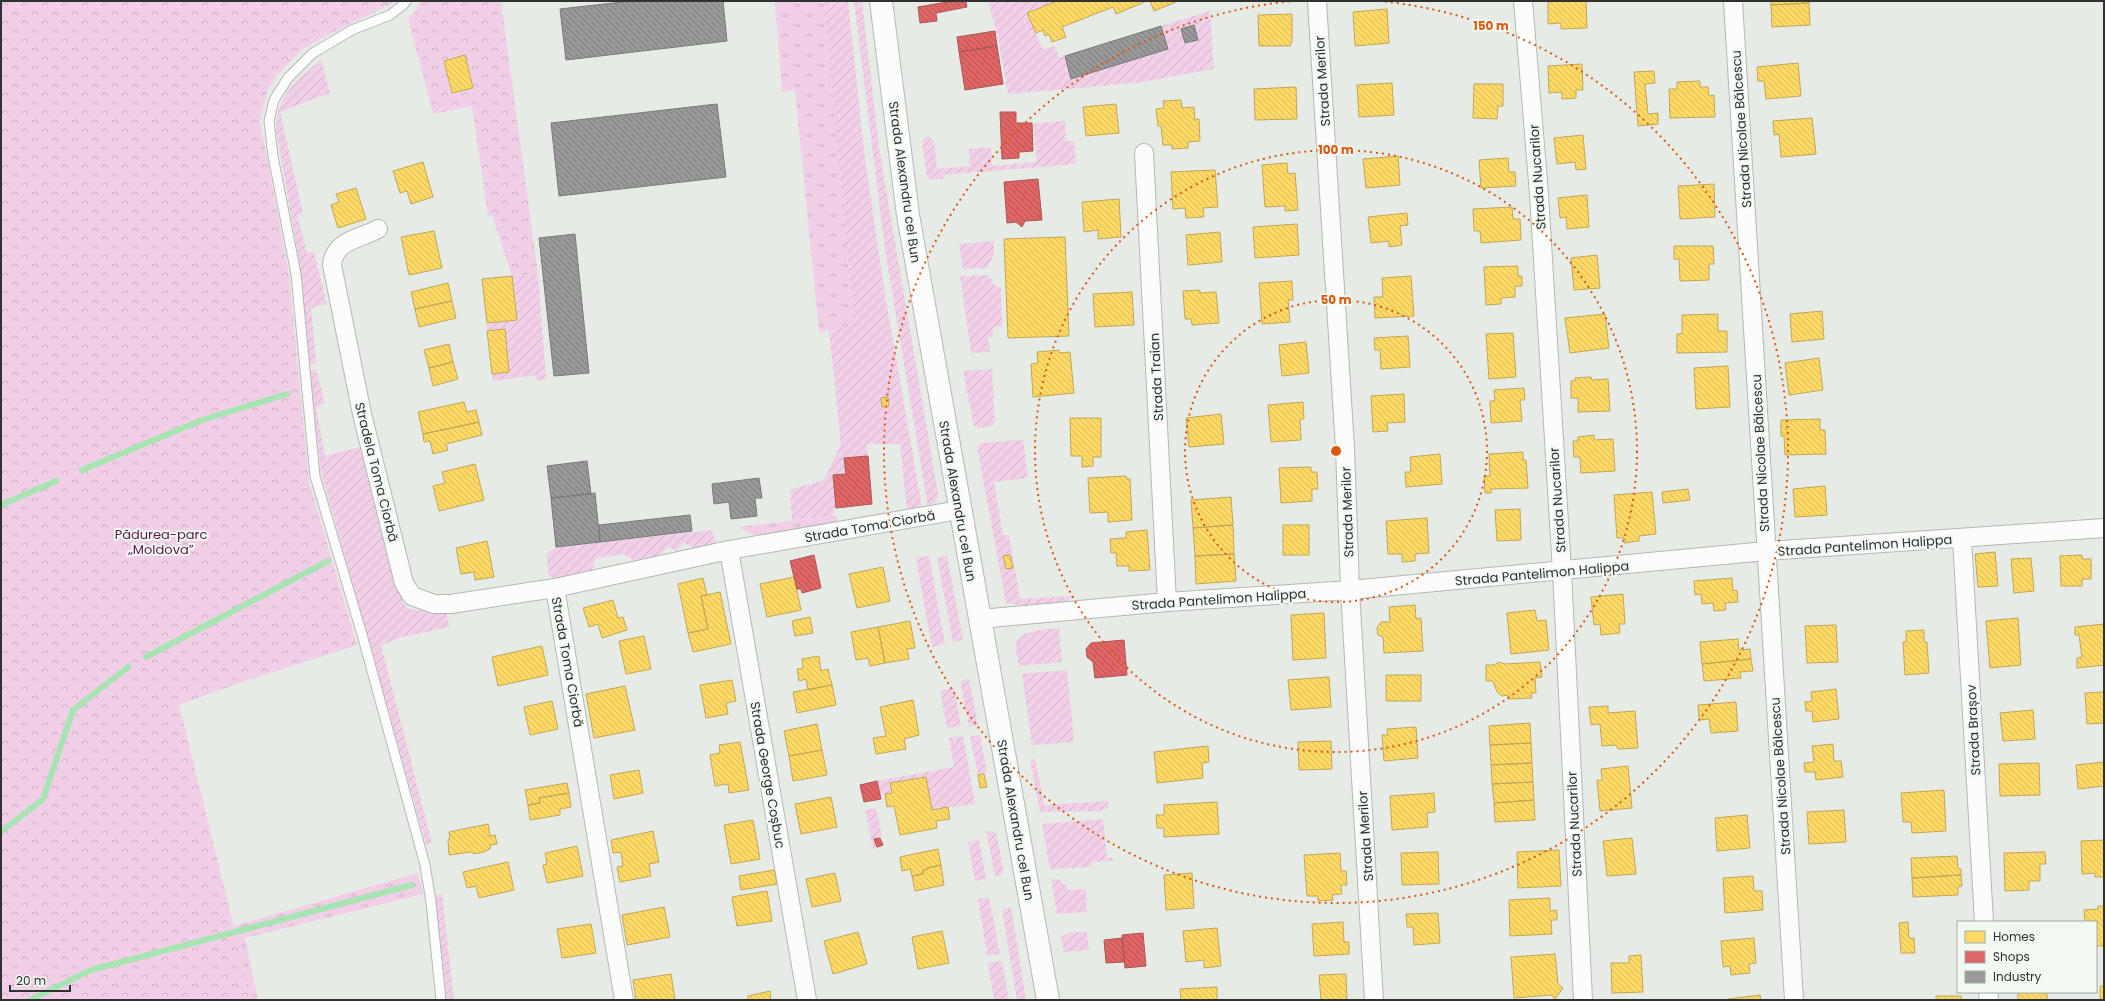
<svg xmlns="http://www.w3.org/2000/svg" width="2105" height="1001" viewBox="0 0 2105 1001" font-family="Poppins,sans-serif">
<defs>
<pattern id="grass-tufts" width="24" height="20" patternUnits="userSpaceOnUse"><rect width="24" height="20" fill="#f1cfe7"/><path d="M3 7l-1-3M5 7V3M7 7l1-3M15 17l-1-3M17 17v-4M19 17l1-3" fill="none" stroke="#cfb2c6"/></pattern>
<pattern id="forest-crowns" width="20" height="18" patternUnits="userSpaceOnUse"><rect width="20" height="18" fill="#f1cfe7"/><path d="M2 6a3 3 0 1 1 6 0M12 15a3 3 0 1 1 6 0" fill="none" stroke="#cfb2c6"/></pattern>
<pattern id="garden-furrows" width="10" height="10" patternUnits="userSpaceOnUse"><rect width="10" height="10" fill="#f1cfe7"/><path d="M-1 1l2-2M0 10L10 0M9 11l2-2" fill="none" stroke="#cfb2c6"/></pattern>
<pattern id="homes-back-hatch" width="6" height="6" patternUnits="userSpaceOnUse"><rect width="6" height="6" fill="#ffd966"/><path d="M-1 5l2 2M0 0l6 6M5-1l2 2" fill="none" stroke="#dbbb59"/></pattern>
<pattern id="shops-back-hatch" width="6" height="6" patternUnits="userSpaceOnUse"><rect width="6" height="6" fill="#e06666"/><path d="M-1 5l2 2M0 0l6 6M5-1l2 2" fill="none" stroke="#b65554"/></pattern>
<pattern id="industry-back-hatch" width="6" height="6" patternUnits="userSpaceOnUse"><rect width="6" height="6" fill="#999"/><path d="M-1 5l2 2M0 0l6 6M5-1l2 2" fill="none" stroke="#7d7d7d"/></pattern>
</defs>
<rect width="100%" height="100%" fill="#e6ebe6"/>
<!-- grass -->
<path fill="url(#grass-tufts)" d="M775 1H824L854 325 819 332 795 90 782 92Z
M832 516H836L837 522 753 535 738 527Z
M418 873 423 894 245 938 258 1000H250L234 926Z"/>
<!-- forest -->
<path fill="url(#forest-crowns)" d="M1 1H398L331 33 303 49 280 72 268 89 260 121 289 274 309 482 357 645 239 683 179 705 237 939 250 1000H1Z
M420 1H501L538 274 512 276 492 215 488 216 472 106 433 114 408 18 415 12Z"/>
<!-- garden -->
<path fill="url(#garden-furrows)" d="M824 1H848L864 151 884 288 922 508 907 510 900 444H866L868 456 845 458 846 474 833 475 836 508 832 516 792 520 790 490 824 480 841 444 829 330 854 325Z
M854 1H862L879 148 938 494 937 501 928 507 885 249Z
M988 1H1057L1027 13 1043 50 1055 46 1059 58 1065 56 1072 79 1168 48 1161 26 1210 11 1214 69 1136 83 1008 94 997 32Z
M321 60 330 93 280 112 303 213 297 215 307 253 314 252 327 304 311 308 316 363 308 365 299 260 276 130C277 94 296 81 321 60Z
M1065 121 1066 141H1074L1076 164 943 175V179H931L927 177 922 141 928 135 934 142 937 169 970 166 969 149 991 147 992 166 1037 162 1033 126 1036 123Z
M994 241V254L987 268 963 269 959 244Z
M538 274 546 379 537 381 536 375 493 381 482 279Z
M988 275 996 287H1001L1002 326 993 327V337L988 338 990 352 971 353 960 276Z
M316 369 325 404 316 407 325 456 364 446 403 603 408 609 446 613 450 627 402 637 381 645 432 843 426 844 321 471 309 371Z
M992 369 995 422 992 426 978 428 974 426 963 371Z
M1023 440 1028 478 994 482 1003 535H1009L1020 599 1074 596C1057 611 1027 606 1006 603L977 447 981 443Z
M712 530 717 546 697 550 683 542 676 551 668 546 659 556 633 560 624 554 596 558 592 570 556 578 549 576 546 554 556 547Z
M929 556 945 644 932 647 916 558Z
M947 556 963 640 953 642 937 558Z
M1059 628 1062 662 1019 666C1018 660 1016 653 1016 647 1016 629 1046 630 1059 628Z
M1067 670 1074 742 1032 745 1022 674Z
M969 679 978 725 969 727 960 681Z
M954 688 961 726 947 728 940 690Z
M980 735 987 773 978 775 970 737Z
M963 736 975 804 932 810 926 777 891 783 892 793 880 795 877 781 954 767 949 738Z
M1035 759 1044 805 1108 801 1109 808 1103 809V811L1040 812 1030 760Z
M876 808 882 836 874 840 877 847 883 845V847L873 849 865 810Z
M1103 819 1107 858H1113V861L1091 862V867L1050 869 1042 824Z
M986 831 996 832 1003 868 1001 875 995 876Z
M979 840 986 879 975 881 968 842Z
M1051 879H1059L1069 890 1086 889 1087 912 1057 914Z
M442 894 454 1000H447L435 895Z
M989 897 1000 954 987 956 978 899Z
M1011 907 1026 1000H1017L1002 909Z
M1071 932H1087L1089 950 1064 952 1061 937Z
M1002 961 1009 1000H994L988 963Z"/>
<!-- homes -->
<path fill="url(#homes-back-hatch)" stroke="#c1a756" d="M1057 1H1147L1116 14 1113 7 1062 27 1066 37 1052 42 1049 34 1045 36 1043 30 1036 33 1027 13Z
M1150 1H1175L1176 2 1154 11Z
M1548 1H1586L1587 28 1561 29V23L1548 24Z
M1771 1H1809V3L1771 5Z
M1809 3 1810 25 1772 27 1771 5Z
M1387 9 1389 43 1355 46 1353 12Z
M1292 14V41L1290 46H1259L1258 15Z
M465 55 473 88 452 93 444 61Z
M1798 63 1801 96 1766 99 1764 81H1758L1757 67Z
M1582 64 1583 90H1576V98L1562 99V92L1549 93 1548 66Z
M1654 71 1655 83 1645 84 1648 114 1658 113V124L1638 126 1634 72Z
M1700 81V87H1708L1709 96 1714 95 1715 117 1670 118 1669 89H1677V82Z
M1392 83 1394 115 1359 117 1357 85Z
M1474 84H1503V106H1498L1497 119 1473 118Z
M1296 87 1297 119 1255 120 1254 89Z
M1181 100 1182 108 1194 107 1195 120 1199 119 1200 141 1188 142V148L1172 149V145H1163L1161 126H1158L1156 109 1164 108 1163 101Z
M1116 104 1119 133 1086 136 1083 107Z
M1812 118 1816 154 1781 157 1779 134 1774 135 1773 121Z
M1583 135 1586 169 1576 170 1575 162 1557 164 1554 138Z
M1398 156 1400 185 1366 188 1363 159Z
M1508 158 1509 172H1515L1516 186 1481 188 1479 160Z
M423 162 433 197 411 204 407 191 400 193 393 171Z
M1287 163 1288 174 1295 173 1298 210 1285 211V206L1265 207 1262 165Z
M1215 170 1218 207 1203 208 1204 217 1186 218 1185 208 1173 209 1171 172Z
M1714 184 1715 217 1680 219 1678 186Z
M356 188 366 219 338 228 331 205 339 202 336 194Z
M1587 195 1589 227 1567 229 1566 217 1560 218 1558 198Z
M1119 199 1121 237 1098 239V230L1084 232 1082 202Z
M1512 207 1513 219H1520L1521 240 1481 243 1480 231H1474L1473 209Z
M1407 213 1408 225 1400 226 1402 245 1389 247V241L1371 243 1368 217Z
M1297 224 1299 255 1255 258 1253 227Z
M434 231 442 268 409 275 401 237Z
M1220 232 1222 262 1188 265 1186 235Z
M1065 237 1069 336 1008 338 1004 239Z
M1674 246H1713L1714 264H1709V280L1680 281 1679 259H1674Z
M1597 255 1600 288 1574 290 1571 258Z
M1518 266V276H1522V286H1515V297L1501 298V304L1486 305 1484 267Z
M512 276 517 320 487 323 482 279Z
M1411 276 1414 316 1375 318 1374 297H1383L1382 278Z
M1292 281 1293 300H1288L1290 322 1262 324 1259 283Z
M448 283 452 301 415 309 411 292Z
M1200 290V293L1216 292 1219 323 1192 325 1191 319H1185L1183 291Z
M1132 292 1134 325 1095 327 1093 294Z
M452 301 456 318 419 327 415 309Z
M1822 311 1824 339 1792 342 1790 314Z
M1605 314 1609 348 1570 353 1565 318Z
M1718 314V331H1727V352L1677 353V334H1682V315Z
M505 329 509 372 492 374 487 331Z
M1513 333 1516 377 1489 379 1486 334Z
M1408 336 1410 367 1381 369 1380 350H1375L1374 338Z
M1306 342 1309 373 1282 376 1279 345Z
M449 344 453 362 429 368 424 350Z
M1059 350V353L1070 352 1074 393 1033 397 1031 364 1038 363 1037 352Z
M1819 358 1823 390 1789 395 1785 363Z
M453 362 458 379 433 386 429 368Z
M1728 366 1730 407 1696 409 1694 368Z
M1591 377 1592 380 1608 379 1610 411 1578 412V398H1571V381H1575V378Z
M1524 388 1525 400H1520L1522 421 1491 423 1490 401H1495L1494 390Z
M1404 394 1405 422 1387 423 1388 431 1373 432 1371 396Z
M888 397 889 406 882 407 881 398Z
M464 402 467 412 476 410 479 422 423 434 418 412Z
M1303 402 1304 419H1300L1301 440 1271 442 1268 405Z
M1221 414 1224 444 1189 447 1186 418Z
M1070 418H1101V457H1093V466L1082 467V456H1071Z
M1820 419V430H1825L1826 454 1785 455 1784 436H1781V420Z
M479 422 482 435 446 444 448 450 433 454 430 441 424 442 423 434Z
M1594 435V440L1613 439 1615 471 1581 473 1580 457H1574L1573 441H1578V437Z
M1523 452V460H1526L1528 488 1491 489V493H1485L1484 476H1490L1489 454Z
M1440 454 1442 484 1406 487 1405 472H1411L1410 457Z
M475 464 484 500 439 511 433 486 445 483 442 472Z
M1311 467V472H1317L1318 489H1312V501L1281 503 1279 468Z
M1126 476 1127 479H1130L1132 520 1108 522V512L1090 513 1088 478Z
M1825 486 1827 515 1795 517 1793 489Z
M1688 489 1690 500 1663 503 1662 492Z
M1652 492 1656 534 1639 536V541L1624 543V538H1617L1614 495Z
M1231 497 1233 525 1193 528 1191 500Z
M1520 509 1521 540 1497 541 1495 510Z
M1427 518 1429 553 1415 554V561L1402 562V554H1388L1386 521Z
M1233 525 1234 554 1195 556 1193 528Z
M1283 525H1309V555H1283Z
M1147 530 1150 570 1129 571V566H1117L1116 553H1111L1110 539 1126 538V532Z
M487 541 494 577 475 580 474 572 461 574 456 548Z
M1995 552 1998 586 1978 587 1975 554Z
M1234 554 1236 581 1196 584 1195 556Z
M1010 555 1013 568 1006 569 1003 556Z
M2082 555V559H2091V579H2082V586H2061L2060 556Z
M2031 558 2034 591 2014 593 2011 559Z
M883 567 890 601 857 608 849 574Z
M794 577 801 610 767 617 760 584Z
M703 578 707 595 701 596 708 629 688 633 678 584Z
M1732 578 1733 591 1737 590 1738 602 1725 603 1726 610 1714 611 1713 603 1702 604 1701 594 1695 595 1694 581Z
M720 592 731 644 693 652 688 633 708 629 701 596Z
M1623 594 1625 624H1619L1620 633 1601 635 1600 624 1594 625 1591 597Z
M613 600 618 618 623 617 627 630 602 638 598 624 589 627 583 608Z
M1415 605 1416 619 1421 618 1423 651 1384 653 1383 637 1378 635 1377 628 1381 622H1390L1389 607Z
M1535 610 1537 621 1546 620 1549 650 1511 654 1507 613Z
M1324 613 1326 658 1293 660 1291 615Z
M810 617 813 633 795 636 792 621Z
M2018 618 2021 665 1990 668 1986 621Z
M910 621 915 648 907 649 909 659 885 663 878 627Z
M2104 624V665L2077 668V658L2082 657 2079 635H2075V627Z
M1836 625 1838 662 1807 663 1805 626Z
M878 627 885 663 870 666 868 658 856 660 851 632Z
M1924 630V642H1927L1929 673 1905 675 1903 642H1906V631Z
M644 636 651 669 626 674 619 641Z
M1738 639 1739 650 1750 649 1751 659 1702 664 1700 642Z
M542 646 548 675 498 686 492 657Z
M819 656 821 671 828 669 832 685 808 690 806 679 799 681 797 669 803 668 802 659Z
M1751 659 1753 671 1740 672 1741 678 1704 681 1702 664Z
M1499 662 1505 664 1540 662 1542 677 1535 678 1536 693H1531L1532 698 1508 699V695L1502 696 1497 692 1493 681H1486V665H1494Z
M1386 675H1421V701H1386Z
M1329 677 1331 707 1291 710 1288 680Z
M732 680 736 701 726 703 728 714 706 718 700 685Z
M832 685 836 705 797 713 793 692Z
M625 686 635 730 594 738 586 694Z
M1836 689 1839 719 1813 722 1812 711H1806L1805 702 1812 701 1811 692Z
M2104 692V723L2087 724 2085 693Z
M913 700 919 735 904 739 906 749 876 754 873 738 886 736 880 707Z
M552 701 558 729 530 735 524 707Z
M1736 702 1738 731 1711 733 1709 719 1699 720 1698 705Z
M1608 706V713L1635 711 1638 748 1618 749 1616 745 1602 746 1600 724 1591 725 1589 707Z
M2033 710 2035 739 2003 741 2000 713Z
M1530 723 1531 743 1490 745 1489 726Z
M817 724 822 750 789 756 784 731Z
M1416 727 1418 758 1384 761 1382 735H1388L1387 729Z
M1331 741 1332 769 1299 770 1298 742Z
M740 742 749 790 729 793 728 784 715 786 710 755 720 753 719 745Z
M1531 743 1532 763 1491 765 1490 745Z
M1833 744 1834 761H1841L1843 777 1816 780 1815 772H1805L1804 763 1814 762 1812 746Z
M1208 746 1209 762 1202 763 1203 778 1157 783 1154 752Z
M822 750 827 775 793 781 789 756Z
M2104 762V786L2078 789 2076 765Z
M1532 763 1533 782 1492 784 1491 765Z
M2039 763 2040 795 2000 796 1999 764Z
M1628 766 1632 808 1600 811 1597 780H1602L1601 769Z
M639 770 643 793 614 799 610 775Z
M984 774 987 787 980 788 978 775Z
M926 777 932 810 948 807 950 819 936 821 937 828 900 835 894 806 887 807 885 794 892 793 890 783Z
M1533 782 1534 800 1494 803 1492 784Z
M567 783 569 793 539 798 540 803 528 805 525 790Z
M1944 790 1946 831 1912 833 1911 822H1903L1901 793Z
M569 793 571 807 560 809V815L530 820 528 805 540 803 539 798Z
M1434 793 1435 812 1427 813 1428 827 1392 830 1390 796Z
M831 797 837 827 801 834 795 804Z
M1534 800 1535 820 1495 822 1494 803Z
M1217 802 1219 834 1164 837V828H1157L1156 815H1164V805Z
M1844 810 1846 842 1809 844 1807 812Z
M1747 815 1750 848 1717 851 1715 818Z
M753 820 760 859 731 864 724 825Z
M488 824 490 836 495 835 497 844 490 845 491 848 484 852 474 854 471 852 449 855 448 840 450 837 449 832Z
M653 831 659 862 649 864 651 876 620 882 617 867 623 866 621 852 613 853 611 840Z
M1632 838 1636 874 1607 876 1603 841Z
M2104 840V877H2095V873L2082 874 2081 841Z
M577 846 583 876 547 883 543 865 547 864 545 853Z
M938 849 941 865 927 868 928 869 923 870V874L912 876 910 869 902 871 900 857Z
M1559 850 1561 886 1518 888 1517 852Z
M1438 852 1439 884 1402 885 1401 853Z
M2045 852 2046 864H2040V881H2029V890L2005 891 2004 853Z
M1340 853 1341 871H1346L1347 885H1341L1342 894 1332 895 1333 900 1318 901V896H1307L1304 855Z
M1957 856 1958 869H1961V875L1912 878 1911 858Z
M508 862 514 890 479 898 476 886 467 888 463 872Z
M941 865 944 885 915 891 912 876 923 874V870L928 869 927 868Z
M774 870 777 884 741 890 739 876Z
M835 873 841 901 812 907 806 879Z
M1192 873 1194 908 1166 910 1164 875Z
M1961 875 1962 886 1958 887V895L1913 897 1912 878Z
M1753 876 1754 891H1762L1763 910 1725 913 1723 878Z
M767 891 772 921 737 926 732 897Z
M1550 898V911L1557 910V920H1551L1552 934 1510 936 1509 900Z
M2098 906H2104V946H2096V922H2085L2084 910 2098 909Z
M664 907 670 937 627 945 622 915Z
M1438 913 1440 943 1414 945 1413 927H1407L1406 914Z
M1343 922 1344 942H1349V954L1314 956 1312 924Z
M1908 922 1909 938H1914L1915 953H1901L1899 923Z
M591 924 596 953 562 958 557 929Z
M1217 928 1221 966 1204 968V960L1186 962 1183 931Z
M942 931 949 963 918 969 912 937Z
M858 932 867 964 833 974 824 941Z
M1754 938 1756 963 1749 964 1750 973 1731 975 1730 966 1723 967 1721 941Z
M1555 954 1558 984 1563 988 1555 999 1551 995 1514 998 1511 957Z
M1641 955 1643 992 1612 993 1611 963H1629V956Z
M671 974 675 1000H636L633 980Z
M1346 974 1347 1000H1321L1319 975Z
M2100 986H2104V1000H2100Z
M1217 987V1000H1181L1180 989Z
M770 991 771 1000H748V996Z
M2018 992H2047V1000H2018Z
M1760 995 1761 1000H1728V999Z
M1936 996H1961V1000H1936Z"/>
<!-- shops -->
<path fill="url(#shops-back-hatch)" stroke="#ab5656" d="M953 1H966L967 7 936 13 937 21 920 23 918 7Z
M995 31 997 46 959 52 957 37Z
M997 46 1003 84 965 90 959 52Z
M1000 112H1016V123H1032L1033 151 1019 152V158L1002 159Z
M1038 179 1042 220 1025 221 1022 227 1016 222 1007 223 1004 182Z
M868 456 872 504 836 508 833 475 846 474 844 458Z
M814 555 821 588 802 593 801 589H797L790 561Z
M1124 640 1127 675 1095 678 1093 662 1087 657 1086 649 1091 643Z
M877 781 881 799 864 802 860 785Z
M880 838 883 845 877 847 874 839Z
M1143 933 1146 966 1125 968 1122 935Z
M1122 938 1124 962 1106 963 1104 940Z"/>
<!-- industry -->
<path fill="url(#industry-back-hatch)" stroke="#797a79" d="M631 1H723L727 41 566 60 560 9Z
M1194 25 1198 40 1185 43 1181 29Z
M1161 26 1168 49 1071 79 1065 56Z
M717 104 726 177 559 196 551 123Z
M575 234 589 373 554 376 539 238Z
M587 461 591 494 551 498 547 466Z
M759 478 762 498H755L757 516 731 519 729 502 714 504 712 484Z
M595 493 600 542 556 547 551 498Z
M690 515 692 531 600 542 599 525Z"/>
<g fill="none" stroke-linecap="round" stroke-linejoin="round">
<!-- stream -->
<path stroke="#a8e3b2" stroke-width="6" d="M82 470 202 420 287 394
M1 505 56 481
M146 657 328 561
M1 832 43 799 73 710 128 667
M30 1000 91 970 412 885"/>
<defs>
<path id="lane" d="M406 1 404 4 390 15 352 30 313 53 288 78 274 100 269 121 273 156 296 274 315 476 363 638 425 865 431 902 441 1000"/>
<path id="street" d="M1317 1 1345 448 1350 590 1374 1000
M1523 1 1539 194 1562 571 1583 1000
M1733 1 1794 1000
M1144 153 1167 602
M378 229C360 239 334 240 332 265L362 414 404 583 412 596 434 604H451L555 588 729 550 959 510
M1962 539 1984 922
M729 550 807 1000
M555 588 624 1000
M980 619 1167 602 1350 590 1766 551 2104 528
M1988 992 1989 1000"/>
<path id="secondary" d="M881 1 908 215 1048 1000"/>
</defs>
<!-- lane casing -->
<use href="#lane" stroke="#b4b8b4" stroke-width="11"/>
<!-- street casing -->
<use href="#street" stroke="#b4b8b4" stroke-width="20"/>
<!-- secondary casing -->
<use href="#secondary" stroke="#b4b8b4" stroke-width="24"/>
<!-- lane -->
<use href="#lane" stroke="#fbfcfb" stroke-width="9"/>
<!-- street -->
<use href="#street" stroke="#fbfcfb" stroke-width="18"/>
<!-- secondary -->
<use href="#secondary" stroke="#fbfcfb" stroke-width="22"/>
</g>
<!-- distance rings -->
<g fill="none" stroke="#df570e" stroke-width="2" stroke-dasharray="2 4">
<circle cx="1336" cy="451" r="151"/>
<circle cx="1336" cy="451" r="301"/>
<path d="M1379 1A452 452 0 1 1 1293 1"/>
</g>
<g text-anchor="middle" stroke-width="4" stroke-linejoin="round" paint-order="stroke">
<!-- street labels -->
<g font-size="13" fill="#2f322f" stroke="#f2f9f3">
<text transform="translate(1322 81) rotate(-94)" y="5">Strada Merilor</text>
<text transform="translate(1741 129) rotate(-94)" y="5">Strada Nicolae Bălcescu</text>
<text transform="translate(1537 177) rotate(-94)" y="5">Strada Nucarilor</text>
<text transform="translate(905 182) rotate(82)" y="5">Strada Alexandru cel Bun</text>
<text transform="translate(1156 377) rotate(-93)" y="5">Strada Traian</text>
<text transform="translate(1760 453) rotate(-93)" y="5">Strada Nicolae Bălcescu</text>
<text transform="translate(377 472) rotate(76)" y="5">Stradela Toma Ciorbă</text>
<text transform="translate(1557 500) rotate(-94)" y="5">Strada Nucarilor</text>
<text transform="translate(958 501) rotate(80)" y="5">Strada Alexandru cel Bun</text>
<text transform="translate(1347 512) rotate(-92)" y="5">Strada Merilor</text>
<text transform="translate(870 526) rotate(-10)" y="5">Strada Toma Ciorbă</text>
<text transform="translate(1865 545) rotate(-4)" y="5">Strada Pantelimon Halippa</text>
<text transform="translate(1542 573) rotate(-5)" y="5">Strada Pantelimon Halippa</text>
<text transform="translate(1219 599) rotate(-4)" y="5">Strada Pantelimon Halippa</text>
<text transform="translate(568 662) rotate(80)" y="5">Strada Toma Ciorbă</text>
<text transform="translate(1973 730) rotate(-93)" y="5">Strada Brașov</text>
<text transform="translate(768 775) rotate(80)" y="5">Strada George Coșbuc</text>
<text transform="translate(1780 776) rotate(-94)" y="5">Strada Nicolae Bălcescu</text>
<text transform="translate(1016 820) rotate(80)" y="5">Strada Alexandru cel Bun</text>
<text transform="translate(1574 824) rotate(-93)" y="5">Strada Nucarilor</text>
<text transform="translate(1365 836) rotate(-94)" y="5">Strada Merilor</text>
</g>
<!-- park labels -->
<g font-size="13" fill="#5c154f" stroke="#f2f9f3">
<text x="161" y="539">Pădurea-parc<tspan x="161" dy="15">„Moldova”</tspan></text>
</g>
</g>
<circle cx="1336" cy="451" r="6" fill="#df570e" stroke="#f2f9f3" stroke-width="2"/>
<g font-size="12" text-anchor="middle" font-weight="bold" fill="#df570e" stroke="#f2f9f3" stroke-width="4" stroke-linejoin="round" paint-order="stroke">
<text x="1491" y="30">150 m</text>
<text x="1336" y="154">100 m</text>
<text x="1336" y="304">50 m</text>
</g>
<!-- border -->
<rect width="2105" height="1001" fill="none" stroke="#2f322f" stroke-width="4"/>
<!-- legend -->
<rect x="1957" y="921" width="140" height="72" fill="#f2f9f3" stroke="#a4a9a5"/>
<rect x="1965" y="931" width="20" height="12" fill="#ffd966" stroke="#a4a9a5"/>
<text x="1993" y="941" font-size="12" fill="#2f322f">Homes</text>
<rect x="1965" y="951" width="20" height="12" fill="#e06666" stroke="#a4a9a5"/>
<text x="1993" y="961" font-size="12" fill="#2f322f">Shops</text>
<rect x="1965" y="971" width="20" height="12" fill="#999999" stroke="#a4a9a5"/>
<text x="1993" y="981" font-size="12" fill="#2f322f">Industry</text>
<!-- scale -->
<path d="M10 985v6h60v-6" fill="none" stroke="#2f322f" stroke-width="2"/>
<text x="16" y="985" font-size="12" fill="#2f322f" stroke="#f2f9f3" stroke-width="3" paint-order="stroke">20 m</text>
</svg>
